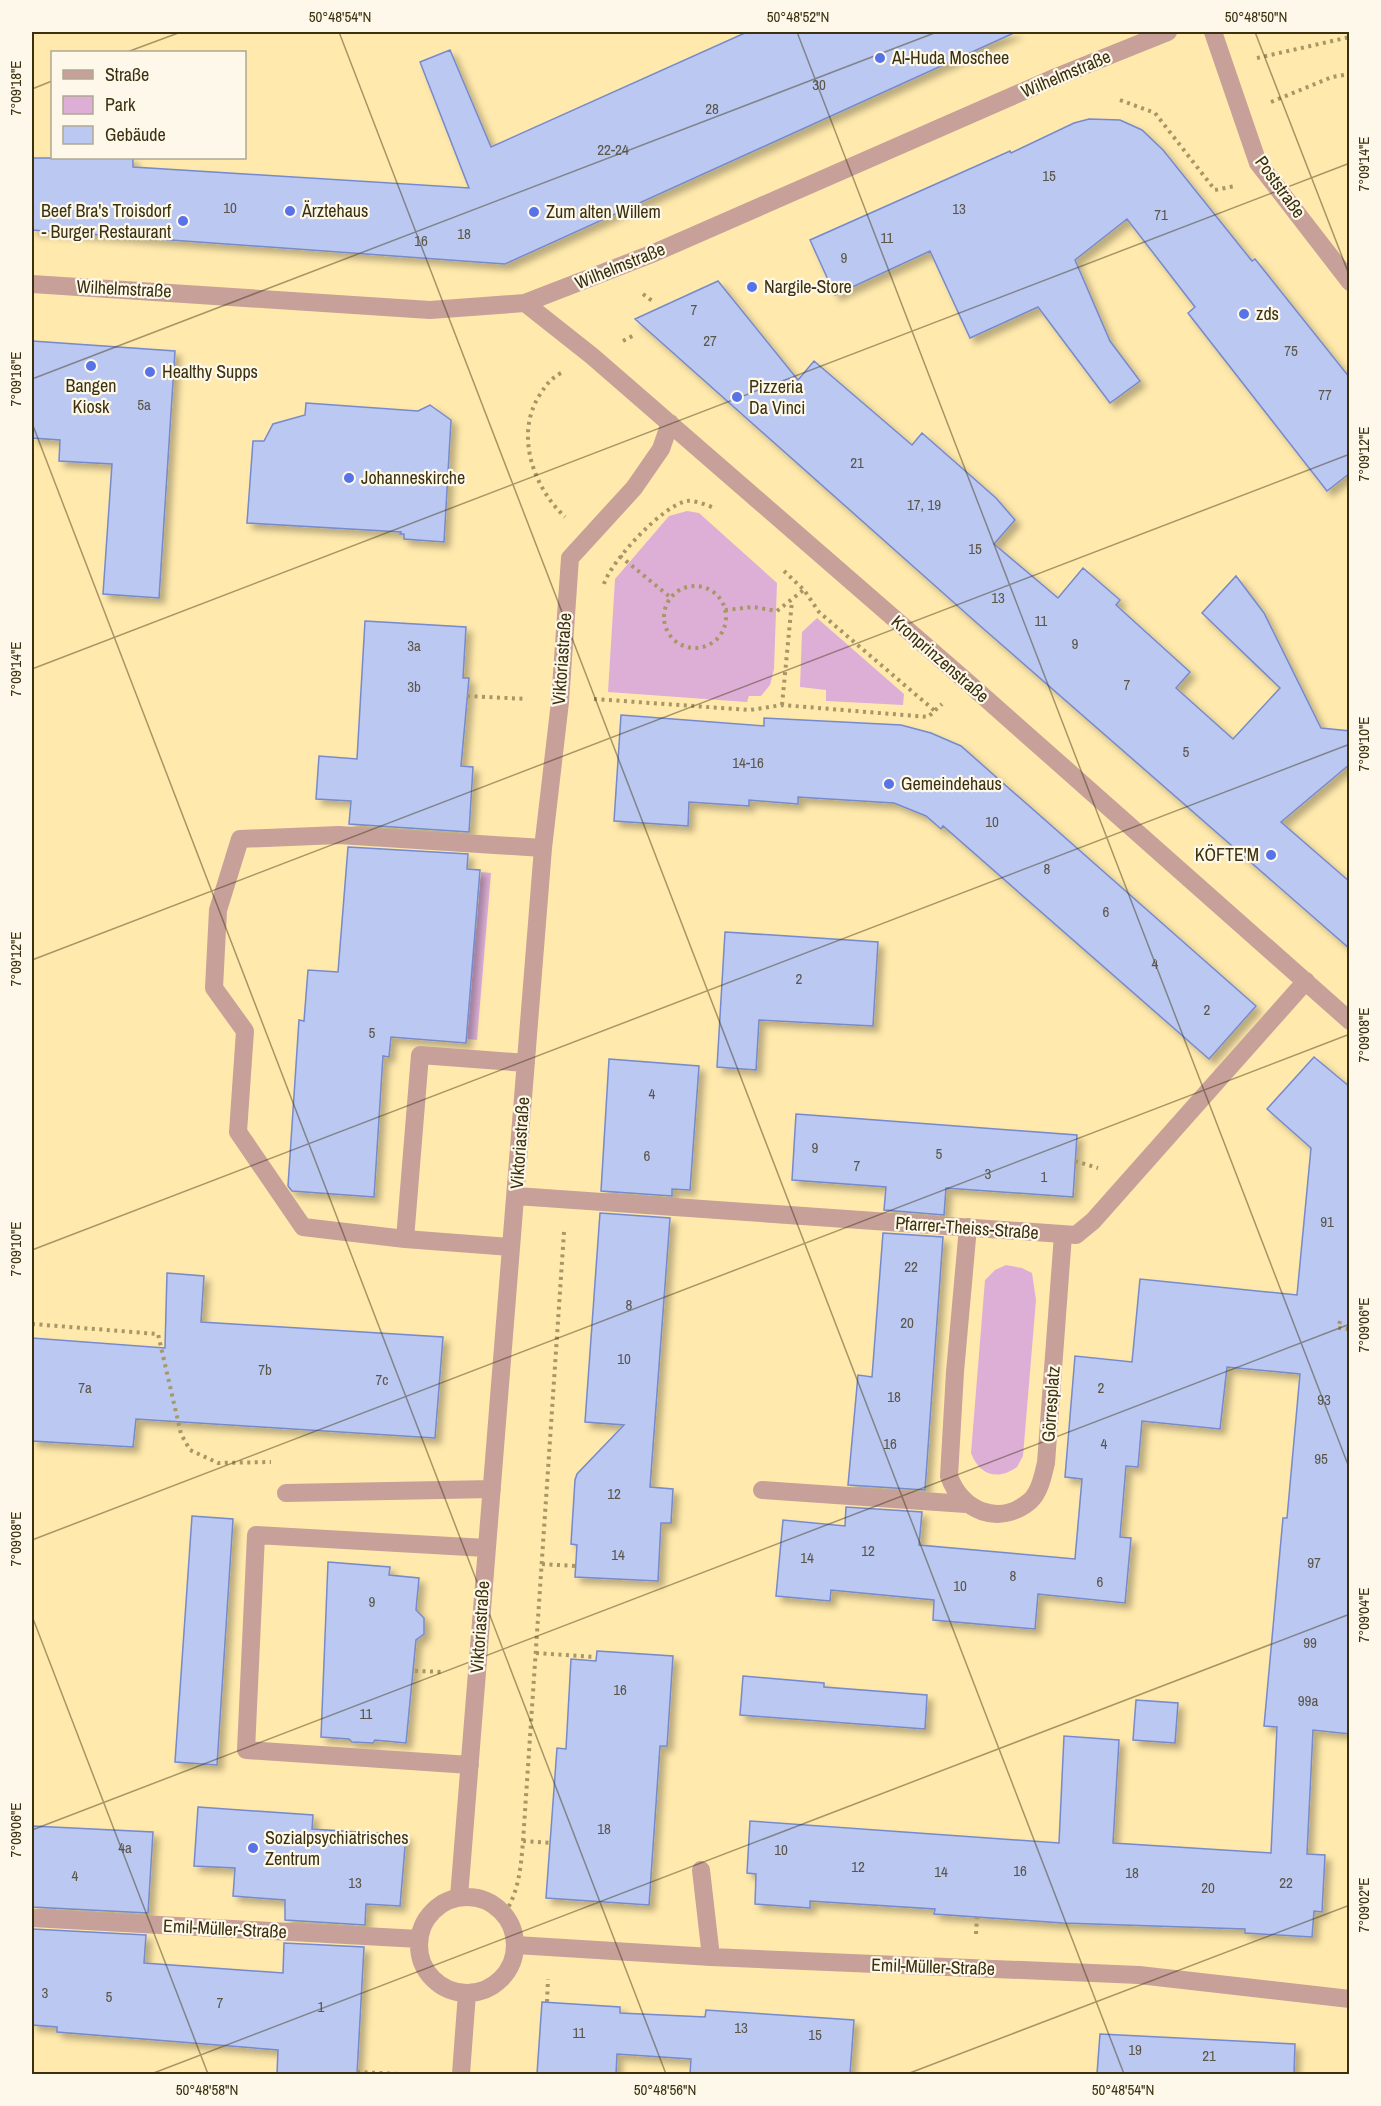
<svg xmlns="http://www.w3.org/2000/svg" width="1381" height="2106" viewBox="0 0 1381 2106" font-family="'Archivo Narrow',sans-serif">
<defs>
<filter id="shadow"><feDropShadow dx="5.5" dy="5.5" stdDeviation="3" flood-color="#0004"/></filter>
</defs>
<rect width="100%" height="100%" fill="#ffe9ac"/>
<!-- green -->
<path fill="#ddafd7" d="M687 511 699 513 777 583 774 669 770 685 761 696H749L747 702 608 692 615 579 669 516Z
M817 618 904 694 903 705 826 701V690L800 687 802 632Z
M481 872 491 873 477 1040 467 1039 472 979 462 978 465 931H476Z
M1006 1265 1022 1268 1032 1273 1036 1300 1023 1456 1017 1467C998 1481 979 1475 971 1453L985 1280 995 1270Z"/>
<!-- building -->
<path fill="#bac8f2" stroke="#768acc" stroke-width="1.5" filter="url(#shadow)" d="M747 32H1016L505 264 32 230V158H133V167L469 188 420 62 450 50 491 147Z
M1089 119 1120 120 1142 130 1163 150 1252 261 1255 259 1350 378V473L1327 491 1188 313 1195 307 1127 219 1075 260 1110 341 1140 381 1110 403 1038 307 970 338 930 251 835 295 810 240 1010 151 1011 153 1074 123Z
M718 281 798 380 814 361 912 445 922 433 996 498 1015 520 994 544 1058 598 1083 568 1120 600 1116 605 1190 672 1176 688 1233 739 1280 688 1202 613 1236 576 1264 613 1321 728 1350 731V764L1281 822 1350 882V949L978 624 635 319Z
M32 341 175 351 159 598 103 594 112 464 59 461 60 440 32 438Z
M306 403 418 411 430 405 451 420 444 542 404 539V534H400L401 532 247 523 253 441H264L273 424 305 415Z
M365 621 466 627 463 678H469L461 766 473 767 469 832 349 824 351 801 316 799 319 756 357 759Z
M621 715 764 726V718L901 725 931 733 961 746 1256 1006 1209 1059 943 826 941 829 926 816 894 803 798 797V804L749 800V806L689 802 688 826 614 821Z
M348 847 468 854 467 869 480 870 466 1043 391 1037 389 1057 383 1056 374 1197 292 1191 288 1186 299 1020 304 1021 308 970 338 972Z
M725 932 878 942 873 1026 759 1020 756 1070 717 1067Z
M1314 1057 1350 1087V1734L1313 1730 1307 1854 1325 1855 1322 1912 1314 1911 1312 1937 1245 1933V1929L1063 1923 934 1914 935 1909 810 1901V1908L755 1904 756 1874 747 1873 750 1821 1059 1843 1064 1736 1119 1740 1113 1843 1271 1853 1277 1727 1264 1726 1283 1518H1287L1300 1374 1227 1367 1220 1429 1142 1421 1138 1467 1126 1466 1120 1537 1131 1538 1125 1603 1038 1594 1035 1629 933 1620 934 1600 831 1590 830 1601 776 1596 783 1520 845 1526 846 1507 922 1512 919 1545 1075 1559 1082 1479 1065 1477 1075 1356 1132 1362 1140 1279 1297 1295 1311 1148 1267 1109Z
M609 1059 699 1066 690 1190 672 1189V1196L601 1191Z
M796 1114 1077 1135 1073 1197 946 1188 944 1215 884 1210 886 1187 792 1180Z
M600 1213 670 1218 650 1487 673 1489 671 1523H661L658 1581 575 1577 577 1545 571 1544 575 1480 577 1474 624 1425 585 1422Z
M883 1233 943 1237 925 1490 848 1485 858 1375 872 1377Z
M167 1273 204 1276 201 1322 443 1337 435 1438 136 1419 133 1447 32 1441V1338L165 1348Z
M192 1516 233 1519 217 1765 175 1762Z
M328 1562 390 1567 389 1575 419 1578 416 1610 424 1618V1634L416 1640 406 1743 375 1740 373 1743 352 1742 349 1739 321 1737Z
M597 1651 673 1656 667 1746H660L649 1905 546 1898 557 1748 566 1749 571 1659 596 1661Z
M743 1676 824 1683V1687L927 1695 925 1729 740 1715Z
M1136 1700 1178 1703 1175 1743 1133 1740Z
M198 1807 313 1815 312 1829 406 1835 400 1906 366 1904 365 1925 285 1920V1900L233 1896 235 1868 194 1866Z
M32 1826 153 1832 148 1913 32 1907Z
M32 1929 146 1935 144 1963 283 1973 284 1943 364 1947 357 2074H277L278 2050 57 2032V2027L32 2025Z
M542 2002 620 2007V2013L705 2017 706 2010 854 2020 850 2074H690L691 2059 617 2054 616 2074H537Z
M1100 2034 1295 2044 1294 2074H1097Z"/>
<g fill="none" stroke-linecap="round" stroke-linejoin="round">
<!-- path -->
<path stroke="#a89766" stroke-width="4" stroke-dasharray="3 4.5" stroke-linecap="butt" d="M1257 58 1350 37
M1120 100 1155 113 1215 190 1235 186
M1271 102 1332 77 1350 74
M643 294 655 303
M623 341 636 334
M561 373C550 379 546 385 539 396 515 435 533 487 565 517
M620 556 670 597
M784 571 804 590 819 612 935 711
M604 584C611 561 663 505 687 501 694 500 707 505 714 508
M664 617a31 31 0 1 1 62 0a31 31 0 1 1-62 0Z
M725 610 753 607 777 611 806 588
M467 696 527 699
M594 699 750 710 782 705 928 717 942 704
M782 705 792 601
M1075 1161 1098 1168
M1340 1321 1338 1328 1350 1329
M32 1324 158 1334 181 1434 190 1450 218 1463 271 1462
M542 1564 575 1566
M536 1653 596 1657
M415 1671 444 1672
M523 1841 552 1843
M505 1913C519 1891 521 1866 523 1841L564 1232
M976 1934 977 1917
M547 2002 548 1979
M357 2072 400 2074"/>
<!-- minor -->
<path stroke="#c6a099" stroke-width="18" d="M1213 32 1258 163 1350 282
M32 284 430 310 525 303 654 253 1056 77 1168 32
M525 303 592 356 965 680 1350 1021
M516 1196 1076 1235 1093 1221 1306 981
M968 1227 955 1372 949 1476C961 1511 999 1527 1030 1501 1040 1492 1043 1475 1046 1463L1063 1235
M405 1239 303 1227 238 1132 245 1031 214 988 218 910 240 839 339 835 543 848
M511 1247 405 1239 420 1055 526 1063
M762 1490 966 1504
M286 1493 492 1489
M470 1765 246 1750 256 1535 486 1548
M701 1870 711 1957
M419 1945a48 48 0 1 1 96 0a48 48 0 1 1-96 0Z
M459 1897 543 848 560 702 570 558 634 488 661 449 670 423
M32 1918 419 1939
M516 1945 711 1957 1139 1975 1350 1999
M461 2074 467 1993"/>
</g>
<!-- ticks -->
<path fill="none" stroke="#3b300f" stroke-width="1.5" stroke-opacity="0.45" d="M339 32 1124 2074M797 32 1350 1470M1255 32 1350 277M127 52 181 32M32 89 52 81M32 379 937 32M32 423 666 2074M32 669 1350 163M32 960 1350 454M32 1250 1350 744M32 1540 1350 1034M32 1616 208 2074M32 1830 1350 1324M151 2074 1350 1614M907 2074 1350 1905"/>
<!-- markers -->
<g fill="#5872e8" stroke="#fdf8e9" stroke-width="2">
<circle cx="880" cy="58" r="6"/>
<circle cx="290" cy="211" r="6"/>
<circle cx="534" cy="212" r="6"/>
<circle cx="183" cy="221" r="6"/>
<circle cx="752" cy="287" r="6"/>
<circle cx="1244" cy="314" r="6"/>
<circle cx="91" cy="366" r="6"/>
<circle cx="150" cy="372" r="6"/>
<circle cx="737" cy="397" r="6"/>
<circle cx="349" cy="478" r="6"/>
<circle cx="889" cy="784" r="6"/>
<circle cx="1271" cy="855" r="6"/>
<circle cx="253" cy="1848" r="6"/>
</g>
<g text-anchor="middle" stroke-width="4.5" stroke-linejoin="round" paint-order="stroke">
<!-- number labels -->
<g font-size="15" fill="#5b5648">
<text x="819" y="90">30</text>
<text x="712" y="114">28</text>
<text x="613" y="155">22-24</text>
<text x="1049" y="181">15</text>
<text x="230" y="213">10</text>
<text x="959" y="214">13</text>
<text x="1161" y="220">71</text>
<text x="464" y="239">18</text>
<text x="887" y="243">11</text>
<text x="421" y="246">16</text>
<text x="844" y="263">9</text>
<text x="694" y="315">7</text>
<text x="710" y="346">27</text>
<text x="1291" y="356">75</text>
<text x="1325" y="400">77</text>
<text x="144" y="410">5a</text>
<text x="857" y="468">21</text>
<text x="924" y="510">17, 19</text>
<text x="975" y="554">15</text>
<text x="998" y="603">13</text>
<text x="1041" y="626">11</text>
<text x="1075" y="649">9</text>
<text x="414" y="651">3a</text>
<text x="1127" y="690">7</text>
<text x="414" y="692">3b</text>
<text x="1186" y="757">5</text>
<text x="748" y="768">14-16</text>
<text x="992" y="827">10</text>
<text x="1047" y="874">8</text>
<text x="1106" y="917">6</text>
<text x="1155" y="969">4</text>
<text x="799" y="984">2</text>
<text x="1207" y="1015">2</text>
<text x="372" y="1038">5</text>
<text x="652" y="1099">4</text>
<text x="815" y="1153">9</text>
<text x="939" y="1159">5</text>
<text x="647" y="1161">6</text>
<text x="857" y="1171">7</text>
<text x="988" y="1179">3</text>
<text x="1044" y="1182">1</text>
<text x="1327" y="1227">91</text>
<text x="911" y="1272">22</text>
<text x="629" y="1310">8</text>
<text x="907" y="1328">20</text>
<text x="624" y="1364">10</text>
<text x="265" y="1375">7b</text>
<text x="382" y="1385">7c</text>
<text x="85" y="1393">7a</text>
<text x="1101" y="1393">2</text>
<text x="894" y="1402">18</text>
<text x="1324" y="1405">93</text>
<text x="890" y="1449">16</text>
<text x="1104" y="1449">4</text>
<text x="1321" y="1464">95</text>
<text x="614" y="1499">12</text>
<text x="868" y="1556">12</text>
<text x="618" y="1560">14</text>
<text x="807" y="1563">14</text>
<text x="1314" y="1568">97</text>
<text x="1013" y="1581">8</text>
<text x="1100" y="1587">6</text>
<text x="960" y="1591">10</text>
<text x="372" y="1607">9</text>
<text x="1310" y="1648">99</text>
<text x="620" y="1695">16</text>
<text x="1308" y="1706">99a</text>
<text x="366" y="1719">11</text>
<text x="604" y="1834">18</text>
<text x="125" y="1853">4a</text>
<text x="781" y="1855">10</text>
<text x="858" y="1872">12</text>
<text x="1020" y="1876">16</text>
<text x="941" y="1877">14</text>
<text x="1132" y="1878">18</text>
<text x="75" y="1881">4</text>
<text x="355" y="1888">13</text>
<text x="1286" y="1888">22</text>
<text x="1208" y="1893">20</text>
<text x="45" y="1998">3</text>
<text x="109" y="2002">5</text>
<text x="220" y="2008">7</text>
<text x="321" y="2012">1</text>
<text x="741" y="2033">13</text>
<text x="579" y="2038">11</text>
<text x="815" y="2040">15</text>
<text x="1135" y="2055">19</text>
<text x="1209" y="2061">21</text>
</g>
<!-- poi labels -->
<g font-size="18" fill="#3b300f" stroke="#fdf8e9" text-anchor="start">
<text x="892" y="64">Al-Huda Moschee</text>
<text x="171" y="217" text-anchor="end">Beef Bra's Troisdorf<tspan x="171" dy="21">- Burger Restaurant</tspan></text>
<text x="302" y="217">Ärztehaus</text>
<text x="546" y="218">Zum alten Willem</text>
<text x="764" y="293">Nargile-Store</text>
<text x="1256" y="320">zds</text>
<text x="162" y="378">Healthy Supps</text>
<text x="91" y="392" text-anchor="middle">Bangen<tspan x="91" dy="21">Kiosk</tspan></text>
<text x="749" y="393">Pizzeria<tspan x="749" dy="21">Da Vinci</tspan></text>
<text x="361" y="484">Johanneskirche</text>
<text x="901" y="790">Gemeindehaus</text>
<text x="1259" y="861" text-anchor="end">KÖFTE'M</text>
<text x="265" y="1844">Sozialpsychiatrisches<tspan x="265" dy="21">Zentrum</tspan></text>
</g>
<!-- street labels -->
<g font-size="18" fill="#3b300f" stroke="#fdf8e9">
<text transform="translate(1066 74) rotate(-23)" y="6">Wilhelmstraße</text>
<text transform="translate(1280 187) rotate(54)" y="6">Poststraße</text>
<text transform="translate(620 266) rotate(-22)" y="6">Wilhelmstraße</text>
<text transform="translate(124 289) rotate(3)" y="6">Wilhelmstraße</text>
<text transform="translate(562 659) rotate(-86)" y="6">Viktoriastraße</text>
<text transform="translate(940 659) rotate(41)" y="6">Kronprinzenstraße</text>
<text transform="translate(520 1143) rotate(-86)" y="6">Viktoriastraße</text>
<text transform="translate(967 1228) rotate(4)" y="6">Pfarrer-Theiss-Straße</text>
<text transform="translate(1051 1404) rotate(-86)" y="6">Görresplatz</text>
<text transform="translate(480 1627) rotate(-86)" y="6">Viktoriastraße</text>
<text transform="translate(225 1929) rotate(3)" y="6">Emil-Müller-Straße</text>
<text transform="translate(933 1967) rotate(2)" y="6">Emil-Müller-Straße</text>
</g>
</g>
<!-- border -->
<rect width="1381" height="2106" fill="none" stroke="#fdf8e9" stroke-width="66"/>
<!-- legend -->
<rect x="51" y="51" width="195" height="108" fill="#fdf8e9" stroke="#afa892" stroke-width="1.5"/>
<rect x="63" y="70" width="30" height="9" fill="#c6a099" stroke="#afa892" stroke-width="1.5"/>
<text x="105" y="81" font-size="18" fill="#3b300f">Straße</text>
<rect x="63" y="96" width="30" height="18" fill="#ddafd7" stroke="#afa892" stroke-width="1.5"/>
<text x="105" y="111" font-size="18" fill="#3b300f">Park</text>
<rect x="63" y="126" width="30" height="18" fill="#bac8f2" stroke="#afa892" stroke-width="1.5"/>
<text x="105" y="141" font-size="18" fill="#3b300f">Gebäude</text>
<rect x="33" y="33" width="1315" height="2040" fill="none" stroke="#3b300f" stroke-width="2"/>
<g font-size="15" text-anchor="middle" fill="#3b300f">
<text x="340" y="22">50°48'54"N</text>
<text x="798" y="22">50°48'52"N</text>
<text x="1256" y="22">50°48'50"N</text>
<text transform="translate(16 88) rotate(-90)" y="5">7°09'18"E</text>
<text transform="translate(1364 164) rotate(-90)" y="5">7°09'14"E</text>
<text transform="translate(16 379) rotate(-90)" y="5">7°09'16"E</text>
<text transform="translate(1364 454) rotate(-90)" y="5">7°09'12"E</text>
<text transform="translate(16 669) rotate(-90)" y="5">7°09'14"E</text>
<text transform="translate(1364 744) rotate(-90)" y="5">7°09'10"E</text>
<text transform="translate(16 959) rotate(-90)" y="5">7°09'12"E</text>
<text transform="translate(1364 1035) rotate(-90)" y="5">7°09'08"E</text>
<text transform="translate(16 1249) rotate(-90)" y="5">7°09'10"E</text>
<text transform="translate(1364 1325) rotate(-90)" y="5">7°09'06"E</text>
<text transform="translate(16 1539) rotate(-90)" y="5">7°09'08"E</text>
<text transform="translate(1364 1615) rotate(-90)" y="5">7°09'04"E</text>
<text transform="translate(16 1830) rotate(-90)" y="5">7°09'06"E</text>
<text transform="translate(1364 1905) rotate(-90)" y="5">7°09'02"E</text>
<text x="207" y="2095">50°48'58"N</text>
<text x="665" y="2095">50°48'56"N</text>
<text x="1123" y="2095">50°48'54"N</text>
</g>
</svg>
